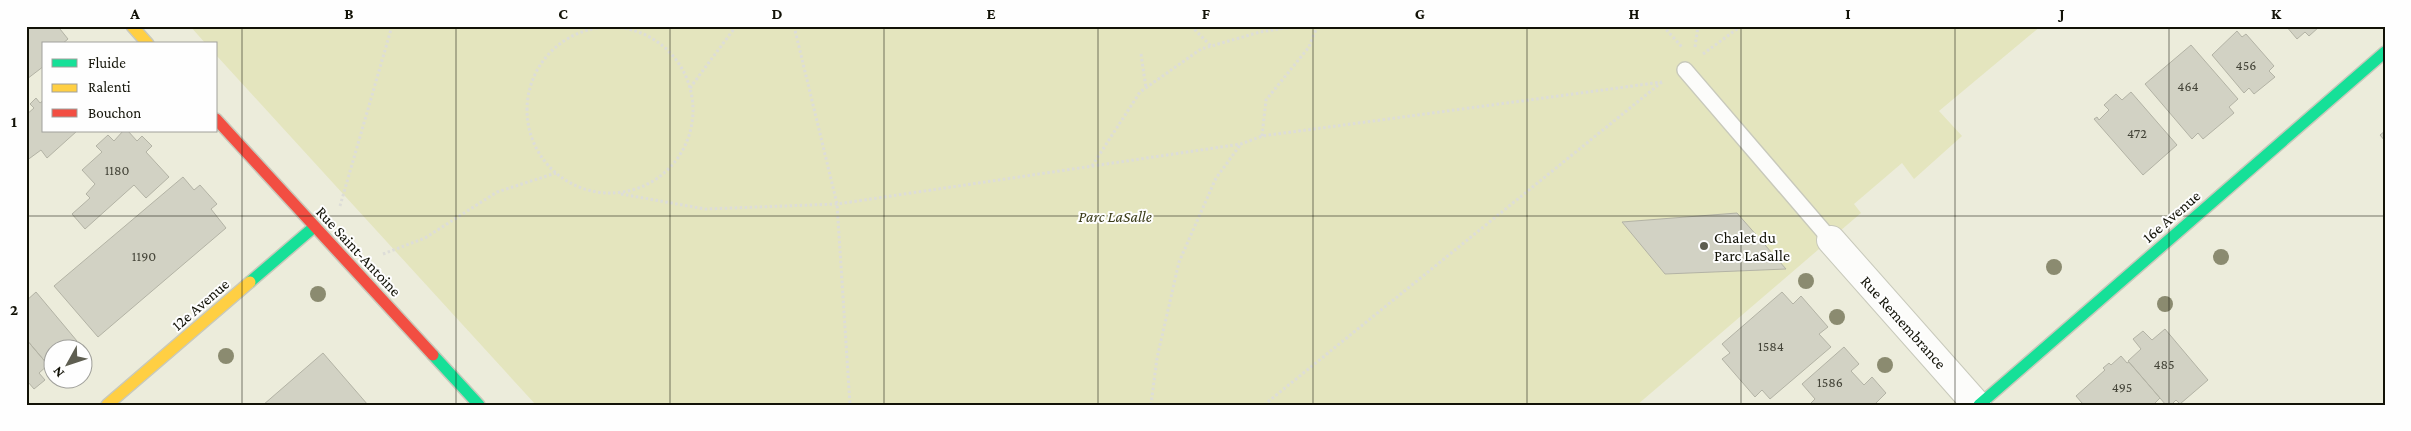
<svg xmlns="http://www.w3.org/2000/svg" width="2411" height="431" viewBox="0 0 2411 431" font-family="'Crimson Pro',serif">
<rect width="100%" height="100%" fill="#ececdb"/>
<!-- green -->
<path fill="#e4e5be" d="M190 26H2041L1939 111 1962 136 1914 179 1902 163 1854 204 1861 213 1637 405H536L216 55V44H206Z"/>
<!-- building -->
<path fill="#d2d2c4" stroke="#b3b3a5" d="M26 26H64L60 29 68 39 62 44H44V66L27 79Z
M2286 26H2319V27L2309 36 2305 32 2297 39Z
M2237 31 2242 37 2246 34 2274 66 2269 71 2275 77 2254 94 2249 88 2244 93 2212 55Z
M2191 45 2238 99 2229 107 2234 113 2203 139 2198 133 2192 139 2145 84Z
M2131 92 2177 145 2143 175 2094 119 2097 117 2099 120 2109 110 2104 105 2116 94 2122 100Z
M36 98 40 103 44 100V131H77L47 158 41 150 26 161V115L34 108 30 104Z
M123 131H128L137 141 142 136 152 146 146 152 169 177 146 198 134 185 85 229 72 214 90 198 86 194 95 184 82 170 102 152 96 146 108 135 114 141Z
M2385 131V141L2380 135Z
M183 177 194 190 200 185 217 204 211 209 226 228 98 337 54 286Z
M1737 213 1786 269 1665 274 1622 222Z
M36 292 77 341 68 348H52V361L48 365 26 339V301Z
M1782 292 1793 304 1801 296 1828 327 1819 334 1831 347 1770 399 1762 390 1755 397 1722 359 1730 353 1722 344Z
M2165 329 2208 380 2180 404 2176 400 2171 405H2166L2128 361 2141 349 2133 339 2143 331 2152 340Z
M26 339 48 365 39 373 45 380 34 389 28 382 26 384Z
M1844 347 1859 364 1851 371 1864 385 1872 377 1886 393 1874 405H1809L1815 399 1802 384Z
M323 353 368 405H263Z
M2121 356 2127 363 2129 362 2160 398 2153 405H2080L2082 403 2076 396 2105 370 2103 368 2109 363 2111 365Z"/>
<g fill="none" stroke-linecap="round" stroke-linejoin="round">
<defs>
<path id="lane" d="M1685 70 1831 240"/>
<path id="street" d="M1831 240 1977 405"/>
<path id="fast" d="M250 282 314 227
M433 355 479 405
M1979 405 2385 52"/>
<path id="slow" d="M132 26 148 44
M107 405 250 282"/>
<path id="jam" d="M216 119 433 355"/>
</defs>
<!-- lane casing -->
<use href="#lane" stroke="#c8c9bb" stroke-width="18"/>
<!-- street casing -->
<use href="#street" stroke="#c8c9bb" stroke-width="30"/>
<!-- fast casing -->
<use href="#fast" stroke="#c8c9bb" stroke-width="14"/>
<!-- slow casing -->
<use href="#slow" stroke="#c8c9bb" stroke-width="14"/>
<!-- jam casing -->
<use href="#jam" stroke="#c8c9bb" stroke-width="14"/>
<!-- path -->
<path stroke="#ddddd8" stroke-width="3" stroke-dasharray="2.5 2.5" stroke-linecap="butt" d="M794 26 837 204 850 405
M1191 26 1212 47
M1663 26 1682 47
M527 110a83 83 0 1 1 166 0a83 83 0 1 1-166 0Z
M1695 47 1698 26
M1141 54 1146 88
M1703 54 1741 26
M690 88 736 26
M1262 136 1266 100 1309 47 1317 27
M1092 166 1140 92 1201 49 1260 32 1285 28 1317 27
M621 194 705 209 837 204 1241 144 1262 136 1662 82
M340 206 392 26
M383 254 425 238 497 192 556 173
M1151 405 1157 358 1179 262 1216 178 1241 144
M1264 405 1662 82"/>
<!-- lane -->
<use href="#lane" stroke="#fcfcfa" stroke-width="15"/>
<!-- street -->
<use href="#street" stroke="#fcfcfa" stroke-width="28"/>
<!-- fast -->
<use href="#fast" stroke="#16e098" stroke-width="11"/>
<!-- slow -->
<use href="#slow" stroke="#ffcf43" stroke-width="11"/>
<!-- jam -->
<use href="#jam" stroke="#f24e42" stroke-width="11"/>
</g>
<!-- trees -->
<g fill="#8b8b70">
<circle cx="2221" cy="257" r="8"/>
<circle cx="2054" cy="267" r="8"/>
<circle cx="1806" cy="281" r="8"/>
<circle cx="318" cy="294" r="8"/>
<circle cx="2165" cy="304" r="8"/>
<circle cx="1837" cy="317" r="8"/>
<circle cx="226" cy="356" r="8"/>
<circle cx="1885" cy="365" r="8"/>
</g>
<!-- grid -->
<path fill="none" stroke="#121207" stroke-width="1" stroke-opacity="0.55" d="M242 26V405M456 26V405M670 26V405M884 26V405M1098 26V405M1313 26V405M1527 26V405M1741 26V405M1955 26V405M2169 26V405M26 216H2385"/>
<!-- markers -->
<circle fill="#5e5e51" stroke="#fefefe" stroke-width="2" cx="1704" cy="246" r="5"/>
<g text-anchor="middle" stroke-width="4" stroke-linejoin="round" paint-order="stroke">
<!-- number labels -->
<g font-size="14" fill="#444438">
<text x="2246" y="70">456</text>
<text x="2188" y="91">464</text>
<text x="2137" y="138">472</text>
<text x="117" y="175">1180</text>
<text x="144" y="261">1190</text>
<text x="1771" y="351">1584</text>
<text x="2164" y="369">485</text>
<text x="1830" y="387">1586</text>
<text x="2122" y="392">495</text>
</g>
<!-- park labels -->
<g font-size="16" font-style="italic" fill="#3b3c19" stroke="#fefefe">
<text x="1115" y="222">Parc LaSalle</text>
</g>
<!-- street labels -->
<g font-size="16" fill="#121207" stroke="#fefefe">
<text transform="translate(2171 216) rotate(-41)" y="6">16e Avenue</text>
<text transform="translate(359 251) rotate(47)" y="6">Rue Saint-Antoine</text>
<text transform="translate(200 304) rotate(-41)" y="6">12e Avenue</text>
<text transform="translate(1904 322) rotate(48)" y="6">Rue Remembrance</text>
</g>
<!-- poi labels -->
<g font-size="16" fill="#121207" stroke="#fefefe" text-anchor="start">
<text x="1714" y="243">Chalet du<tspan x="1714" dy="18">Parc LaSalle</tspan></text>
</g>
</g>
<!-- border -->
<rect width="2411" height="431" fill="none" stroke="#fefefe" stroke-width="55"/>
<!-- legend -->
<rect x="42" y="42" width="175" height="90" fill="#fefefe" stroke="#a0a09b"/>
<rect x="52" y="59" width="25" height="8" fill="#16e098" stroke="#a0a09b"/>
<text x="88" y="68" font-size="15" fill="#121207">Fluide</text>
<rect x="52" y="84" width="25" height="8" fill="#ffcf43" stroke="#a0a09b"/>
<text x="88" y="92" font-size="15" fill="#121207">Ralenti</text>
<rect x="52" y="109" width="25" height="8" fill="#f24e42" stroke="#a0a09b"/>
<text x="88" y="118" font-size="15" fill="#121207">Bouchon</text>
<!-- north arrow -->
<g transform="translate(68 364) rotate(230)"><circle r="24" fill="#fefefe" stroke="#a0a09b"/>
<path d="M0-4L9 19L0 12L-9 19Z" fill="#5e5e51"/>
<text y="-8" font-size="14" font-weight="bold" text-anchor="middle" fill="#121207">N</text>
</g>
<rect x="28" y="28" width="2356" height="376" fill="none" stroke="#121207" stroke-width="2"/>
<g font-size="16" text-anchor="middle" font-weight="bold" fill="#121207">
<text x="135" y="19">A</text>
<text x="349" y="19">B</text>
<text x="563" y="19">C</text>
<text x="777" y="19">D</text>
<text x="991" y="19">E</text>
<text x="1206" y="19">F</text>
<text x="1420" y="19">G</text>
<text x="1634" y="19">H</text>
<text x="1848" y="19">I</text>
<text x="2062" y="19">J</text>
<text x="2276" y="19">K</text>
<text x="14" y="127">1</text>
<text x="14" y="315">2</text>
</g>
</svg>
